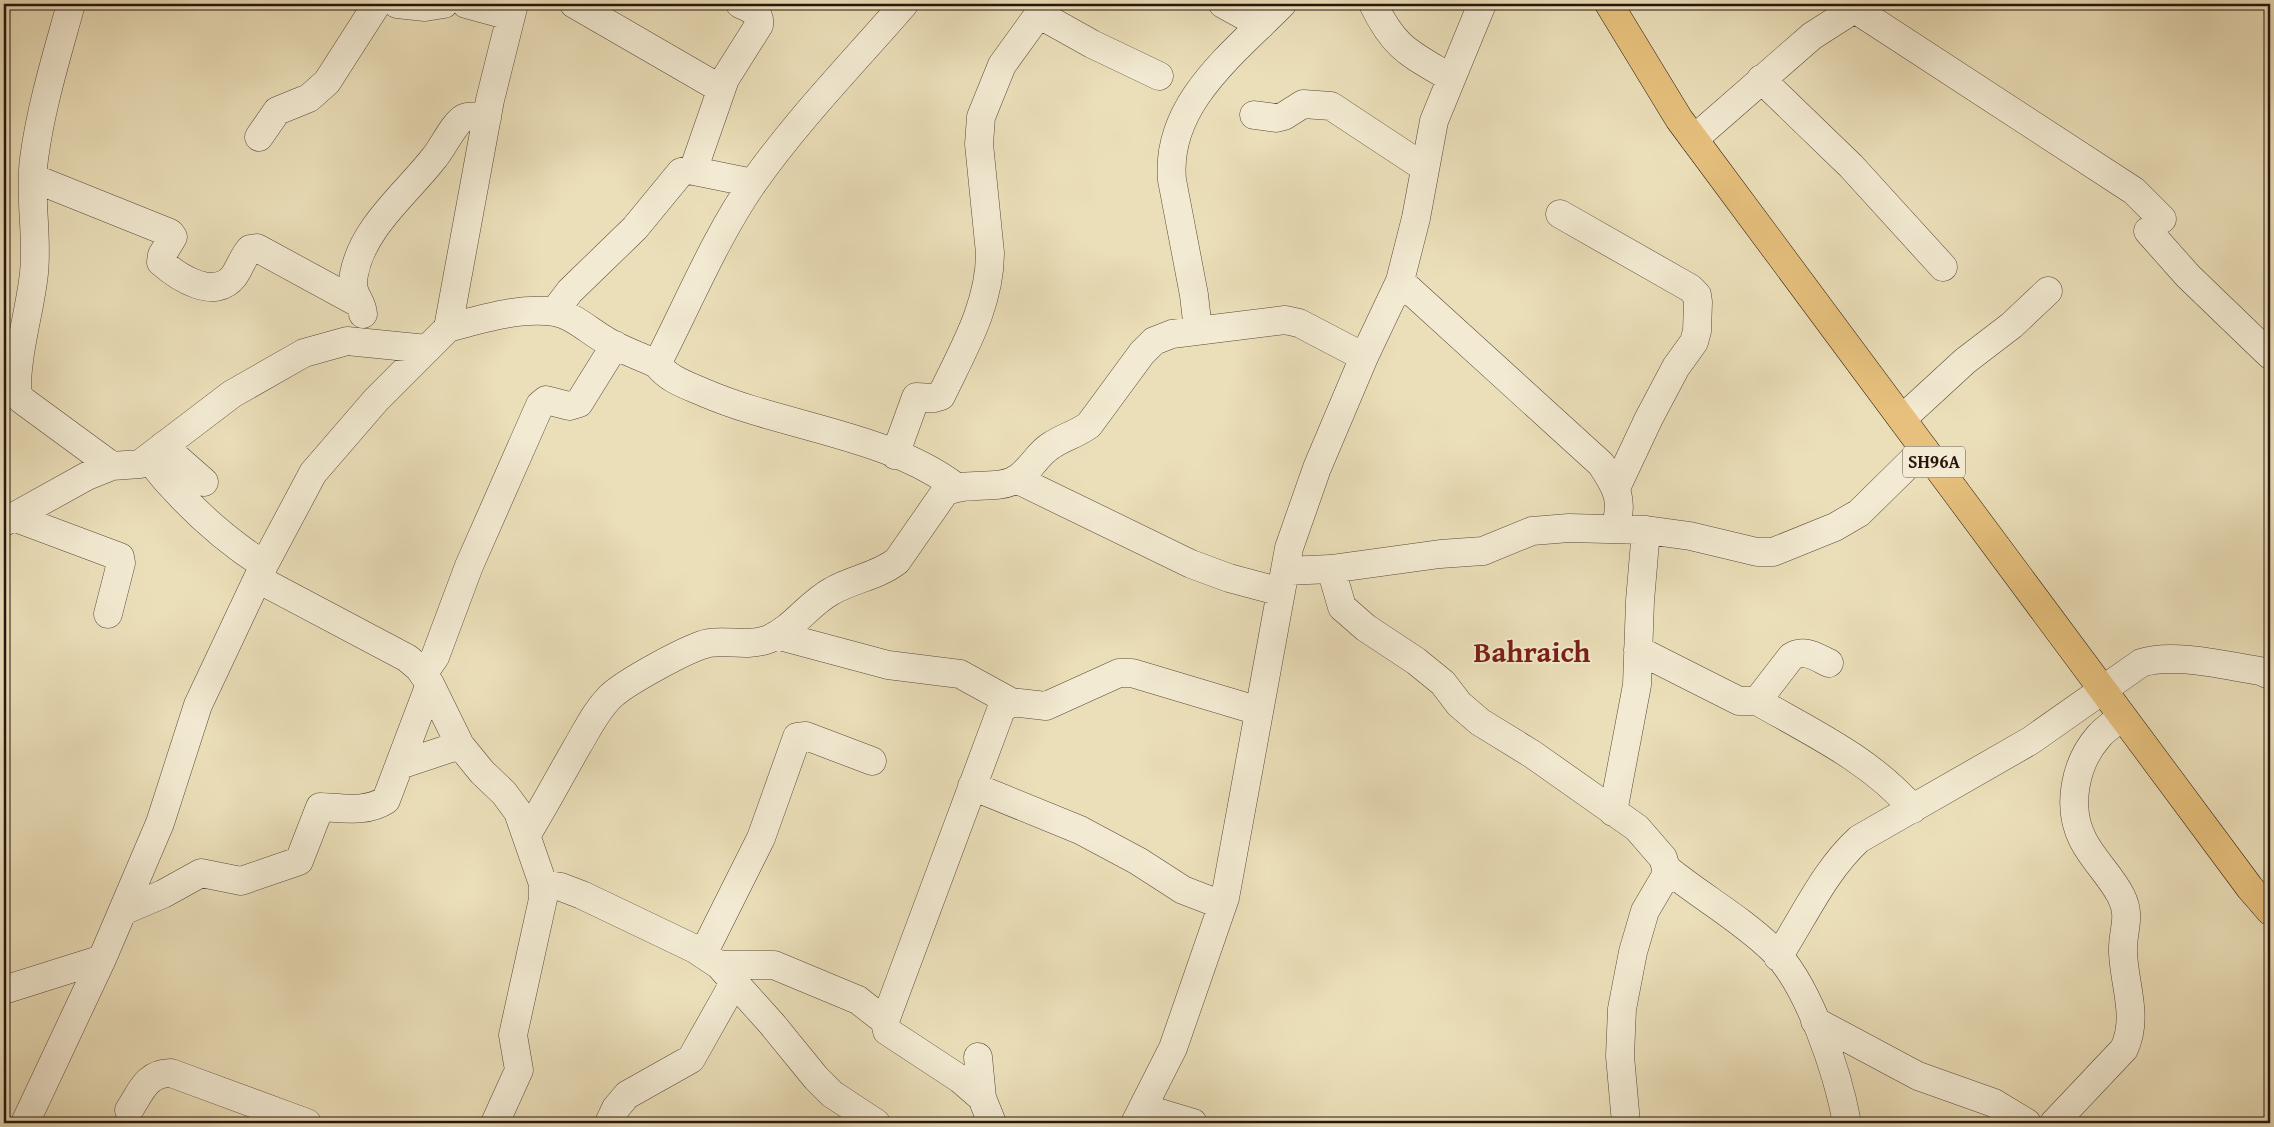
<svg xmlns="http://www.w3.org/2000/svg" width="2274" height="1127" viewBox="0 0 2274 1127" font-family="'Gentium Book Plus',serif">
<rect width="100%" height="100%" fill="#ebdfb9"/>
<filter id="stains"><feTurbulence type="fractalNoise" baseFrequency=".004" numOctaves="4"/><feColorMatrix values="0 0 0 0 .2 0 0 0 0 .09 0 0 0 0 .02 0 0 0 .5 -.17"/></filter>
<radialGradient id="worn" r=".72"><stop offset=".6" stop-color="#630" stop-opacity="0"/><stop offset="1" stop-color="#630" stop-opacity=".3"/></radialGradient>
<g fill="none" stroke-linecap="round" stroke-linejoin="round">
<defs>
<path id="minor" d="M71 4C57 55 41 106 34 159 29 197 38 235 34 273 30 312 16 353 17 393L22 400 112 466
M397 4 425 7 444 4
M466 4 510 16
M574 4 721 89
M1223 4 1261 25
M1373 4C1395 49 1409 53 1451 78
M1855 9 2134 191 2162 219
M1761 79 1851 166 1943 267
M1254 115 1276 118 1284 116 1303 104 1331 106 1425 168
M259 137 277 111 309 98 327 82 377 4
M1694 139 1812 36 1862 4
M693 171 725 79 759 25C761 12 750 9 740 4
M33 178 170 233 173 237 162 255 161 262C179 278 215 301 234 276 240 267 243 257 250 249L257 248 360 304
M1560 214 1690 288 1697 295 1698 302 1697 331 1694 342 1676 367 1649 418 1616 488
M2148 231 2188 276 2270 355
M1400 281 1601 464C1617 488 1624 500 1615 529
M554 312 570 291 635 228 681 172 689 170 753 183
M363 314C362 298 350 297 354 274 363 227 406 194 434 158 442 149 454 123 464 118 470 115 480 117 487 118
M448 328C481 319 520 307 554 312 573 315 589 331 605 340 621 350 640 356 657 364 687 306 716 236 753 183 798 119 853 63 904 4
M1198 330 1194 295 1172 180C1165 104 1234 53 1282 4
M657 364C669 380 687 385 705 393 784 427 888 435 956 487
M1902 419 1965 361 2012 325 2048 291
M163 446 204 482
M895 455 916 397 934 398 941 396C963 350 990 305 990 253L979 144 981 117 1002 65 1036 18 1042 16 1092 44 1159 76
M148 458C181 500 219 536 264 565
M1016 479 1191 564 1229 578 1281 592
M13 517 120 557 121 563 108 614
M4 522 87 476 112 466 140 464 232 394 304 353 347 341 427 349
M1331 569 1342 607 1366 628 1416 661 1443 683 1459 704 1480 722 1532 754 1637 828 1663 858 1666 868 1665 877 1645 911 1633 952 1622 1009 1620 1056 1626 1123
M1285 571 1331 569 1440 554 1483 551 1532 531 1569 528 1646 530 1690 536 1757 552H1773L1835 527 1859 513 1924 449
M258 579 407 658 419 668 430 684 460 745 482 772 504 793 518 812 543 884V899L513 1035 519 1070 495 1123
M776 635 888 665 960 674 1011 702
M1638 650 1739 701H1757L1791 657C1804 648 1816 657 1829 663
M423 674 435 657 469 566 540 405 546 400 569 406 579 403 615 345
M1757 701C1811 732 1871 760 1913 809
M400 765 460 745
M972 786 1080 830 1138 861 1183 890 1222 905
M1613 812 1637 685 1640 601 1646 530
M527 834C545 805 561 774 578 745 588 728 596 711 610 697 624 683 689 647 709 643 730 640 748 647 769 639 794 628 808 604 832 591 853 579 878 576 897 561L945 492C968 481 993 490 1013 481 1029 474 1036 454 1052 445 1064 437 1077 434 1089 425L1142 353 1154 341 1172 334 1285 320 1299 323 1364 357
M1666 868C1700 896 1740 918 1772 949 1809 984 1838 1074 1847 1123
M543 884 561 887 582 895 695 949 719 965 772 1024 816 1078 832 1094 876 1123
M123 911 163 894 201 873 241 881 299 861 320 807C343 808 366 813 386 800L430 684
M703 954 761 838 797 737 806 736 872 761
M1778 957C1804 917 1824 871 1859 839L2030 741 2141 663C2173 652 2227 666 2260 671L2270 675
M719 965H774L858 1000 885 1021
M4 990 102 959
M1815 1021 1918 1076 1994 1103 2027 1123
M978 1057 982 1098
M1143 1108 1193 1123
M129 1110C141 1092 146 1073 171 1073L307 1123
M25 1123 102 959 160 823 198 705 264 565 313 473 376 400 448 328 490 100 514 4
M609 1123 616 1108 627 1095 691 1059 735 981
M992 1123 982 1098 960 1079 887 1031 885 1021 1001 710 1011 702 1046 706 1119 673H1132L1259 711
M1135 1123 1173 1048 1225 898 1289 548 1317 468 1364 357 1400 281 1416 218 1434 121 1482 4
M2054 1123 2124 1049C2139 1017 2124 985 2123 952 2122 931 2132 917 2121 896 2111 876 2093 860 2083 840 2066 807 2075 763 2099 736 2105 729 2114 723 2122 717"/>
<path id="major" d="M1609 4 1679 119 2250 888 2270 911"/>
</defs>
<!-- minor casing -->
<use href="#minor" stroke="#584839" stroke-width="29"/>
<!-- major casing -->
<use href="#major" stroke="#27150e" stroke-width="29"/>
<!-- minor -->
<use href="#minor" stroke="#f2ead2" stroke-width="28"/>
<!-- major -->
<use href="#major" stroke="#e6c07c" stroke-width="28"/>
</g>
<g text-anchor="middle" stroke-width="4" stroke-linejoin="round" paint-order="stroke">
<!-- shield labels -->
<rect fill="#f2ead2" stroke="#645549" stroke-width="1" x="1903" y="446.5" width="62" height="31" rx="4"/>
<g font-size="18" font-weight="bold" fill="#27150e">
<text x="1934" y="468">SH96A</text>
</g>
<!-- town labels -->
<g font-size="29" font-weight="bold" fill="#7a1f14" stroke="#f2ead2">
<text x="1532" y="662">Bahraich</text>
</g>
</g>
<!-- margin -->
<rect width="2274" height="1127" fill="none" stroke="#ebdfb9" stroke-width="20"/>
<rect x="5" y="5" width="2264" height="1117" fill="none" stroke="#27150e" stroke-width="2.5"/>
<rect x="10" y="10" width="2254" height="1107" fill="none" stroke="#27150e"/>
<rect width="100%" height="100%" filter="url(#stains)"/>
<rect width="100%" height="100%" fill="url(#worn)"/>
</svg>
